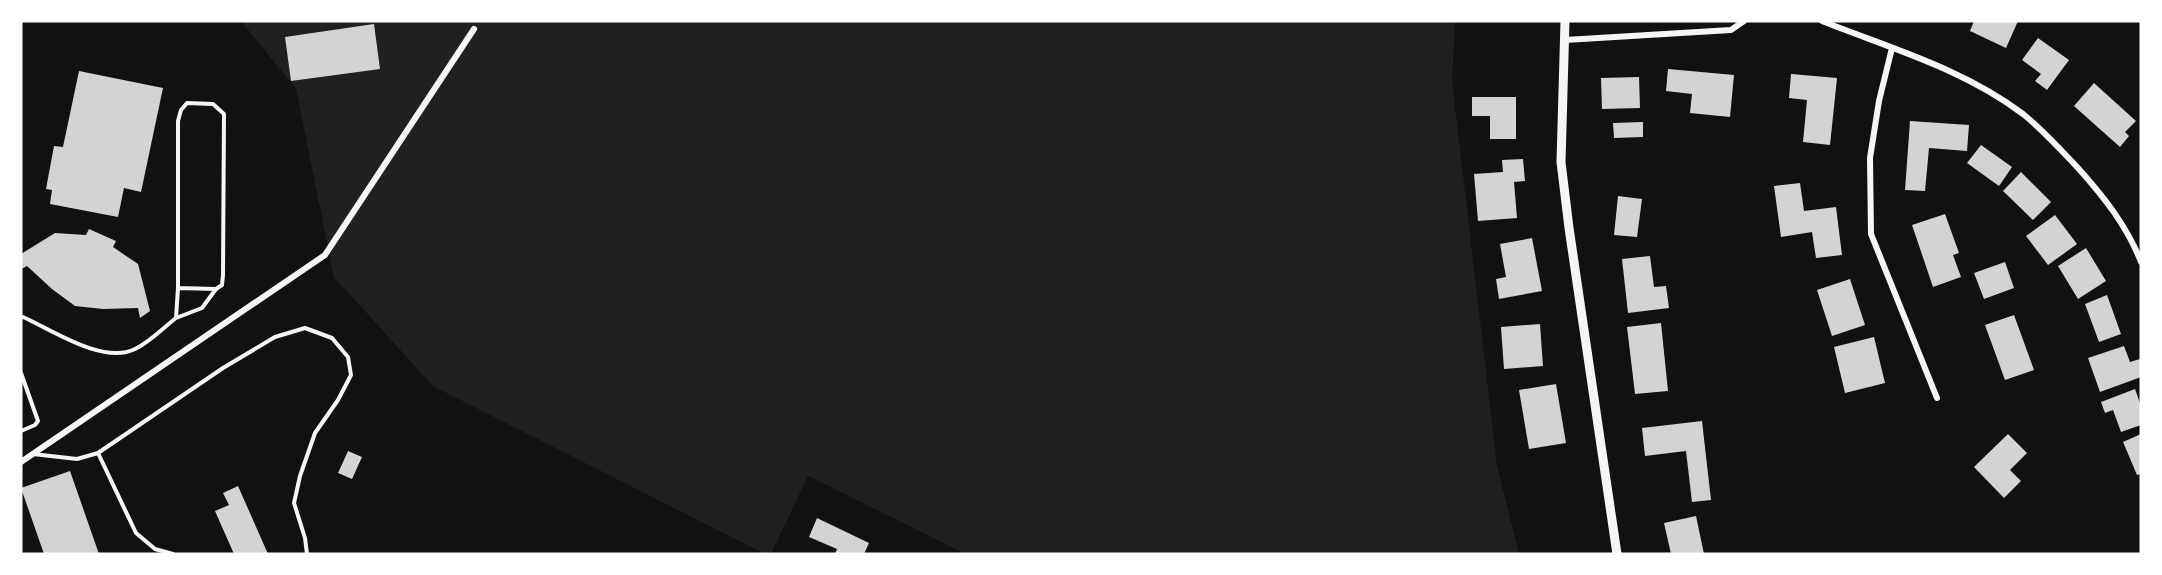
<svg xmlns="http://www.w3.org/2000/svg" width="2162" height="575" viewBox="0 0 2162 575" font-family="'Times New Roman',serif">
<rect width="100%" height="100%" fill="#111"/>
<!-- green -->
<path fill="#202020" d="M241 21H1455L1452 81 1497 466 1519 554H966L808 476 771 554H765L433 386 334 277 296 89Z"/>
<!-- building -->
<path fill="#d3d3d3" d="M1974 21H2018L2006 48 1970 31Z
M374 24 380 69 291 81 285 37Z
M2038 38 2069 60 2047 90 2035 81 2041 74 2022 60Z
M1668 69 1734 75 1730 117 1690 113 1692 94 1666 91Z
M79 71 163 88 141 192 124 188 118 217 50 204 52 190 46 189 54 146 63 147Z
M1791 74 1837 78 1830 145 1803 142 1807 100 1789 98Z
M1639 77 1640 108 1602 109 1601 78Z
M2094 83 2136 121 2125 132 2129 136 2120 147 2074 106Z
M1472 97H1516V139H1490V116H1472Z
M1910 121 1969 125 1967 151 1929 148 1925 191 1905 190Z
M1643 122V137L1614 138 1613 123Z
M1981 145 2012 167 1999 186 1967 163Z
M1523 159 1525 181 1514 182 1517 218 1478 221 1474 174 1503 172 1502 160Z
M2021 172 2051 202 2033 220 2003 191Z
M1800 183 1804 211 1836 207 1842 255 1816 258 1812 232 1781 237 1774 186Z
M1618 196 1642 199 1637 237 1614 235Z
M1945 214 1959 253 1953 255 1961 277 1933 287 1912 225Z
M2055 215 2077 244 2048 265 2026 236Z
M89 229 116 241 113 247 138 264 150 311 140 318 138 308 103 309 75 306 52 289 27 266 21 269V254L55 233 86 235Z
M1532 238 1542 291 1499 299 1496 279 1506 277 1500 244Z
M2086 248 2106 281 2078 299 2058 266Z
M1650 256 1654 287 1666 286 1669 308 1628 313 1622 259Z
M2005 262 2014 288 1984 299 1974 273Z
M1850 279 1865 325 1832 336 1817 290Z
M2107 295 2121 334 2099 342 2085 304Z
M2014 315 2034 370 2005 380 1985 325Z
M1661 323 1668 391 1635 394 1627 327Z
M1540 324 1543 366 1504 369 1501 327Z
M1874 337 1885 383 1845 393 1834 347Z
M2124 346 2130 362 2140 359 2141 377 2100 392 2088 358Z
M1556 384 1566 443 1529 449 1519 390Z
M2135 389 2141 406V425L2121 432 2113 410 2105 413 2101 402Z
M1702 421 1711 500 1692 502 1686 451 1645 456 1642 428Z
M2008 434 2027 453 2010 470 2021 481 2004 498 1974 467Z
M2141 434V474L2137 475 2123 442Z
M348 451 362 457 352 479 338 473Z
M70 471 99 554H44L21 488Z
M238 486 268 554H234L215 511 229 505 223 493Z
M1696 516 1704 554H1671L1664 523Z
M817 518 869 543 864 554H835L837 549 809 537Z"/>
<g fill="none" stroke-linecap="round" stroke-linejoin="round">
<!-- service -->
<path stroke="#f5f5f5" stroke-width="4" d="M21 318 23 317C52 330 103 365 135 349 150 342 163 328 176 318L178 288V121L181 110 187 103 213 104 224 114 223 275 222 285 216 289 178 288
M176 318 202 308 216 289
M21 373 38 421 35 425 21 431
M98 453 136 533 155 549 173 554
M33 454 77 459 98 453 223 368 275 337 305 328 332 338 348 357 351 375 338 400 315 433 300 476 294 503 305 538 307 554"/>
<!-- minor -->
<path stroke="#f5f5f5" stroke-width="6" d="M1822 21C1890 48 1964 69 2023 114 2043 130 2061 150 2078 168 2104 197 2127 226 2141 262
M1565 40 1731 30 1744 21
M1892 48 1879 101 1870 158 1871 234 1937 398
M21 462 325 255 474 29"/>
<!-- tertiary -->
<path stroke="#f5f5f5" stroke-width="9" d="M1565 21 1561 162 1569 228 1617 554"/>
</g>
<!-- border -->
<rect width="2162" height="575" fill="none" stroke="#ffffff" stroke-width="45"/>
</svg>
